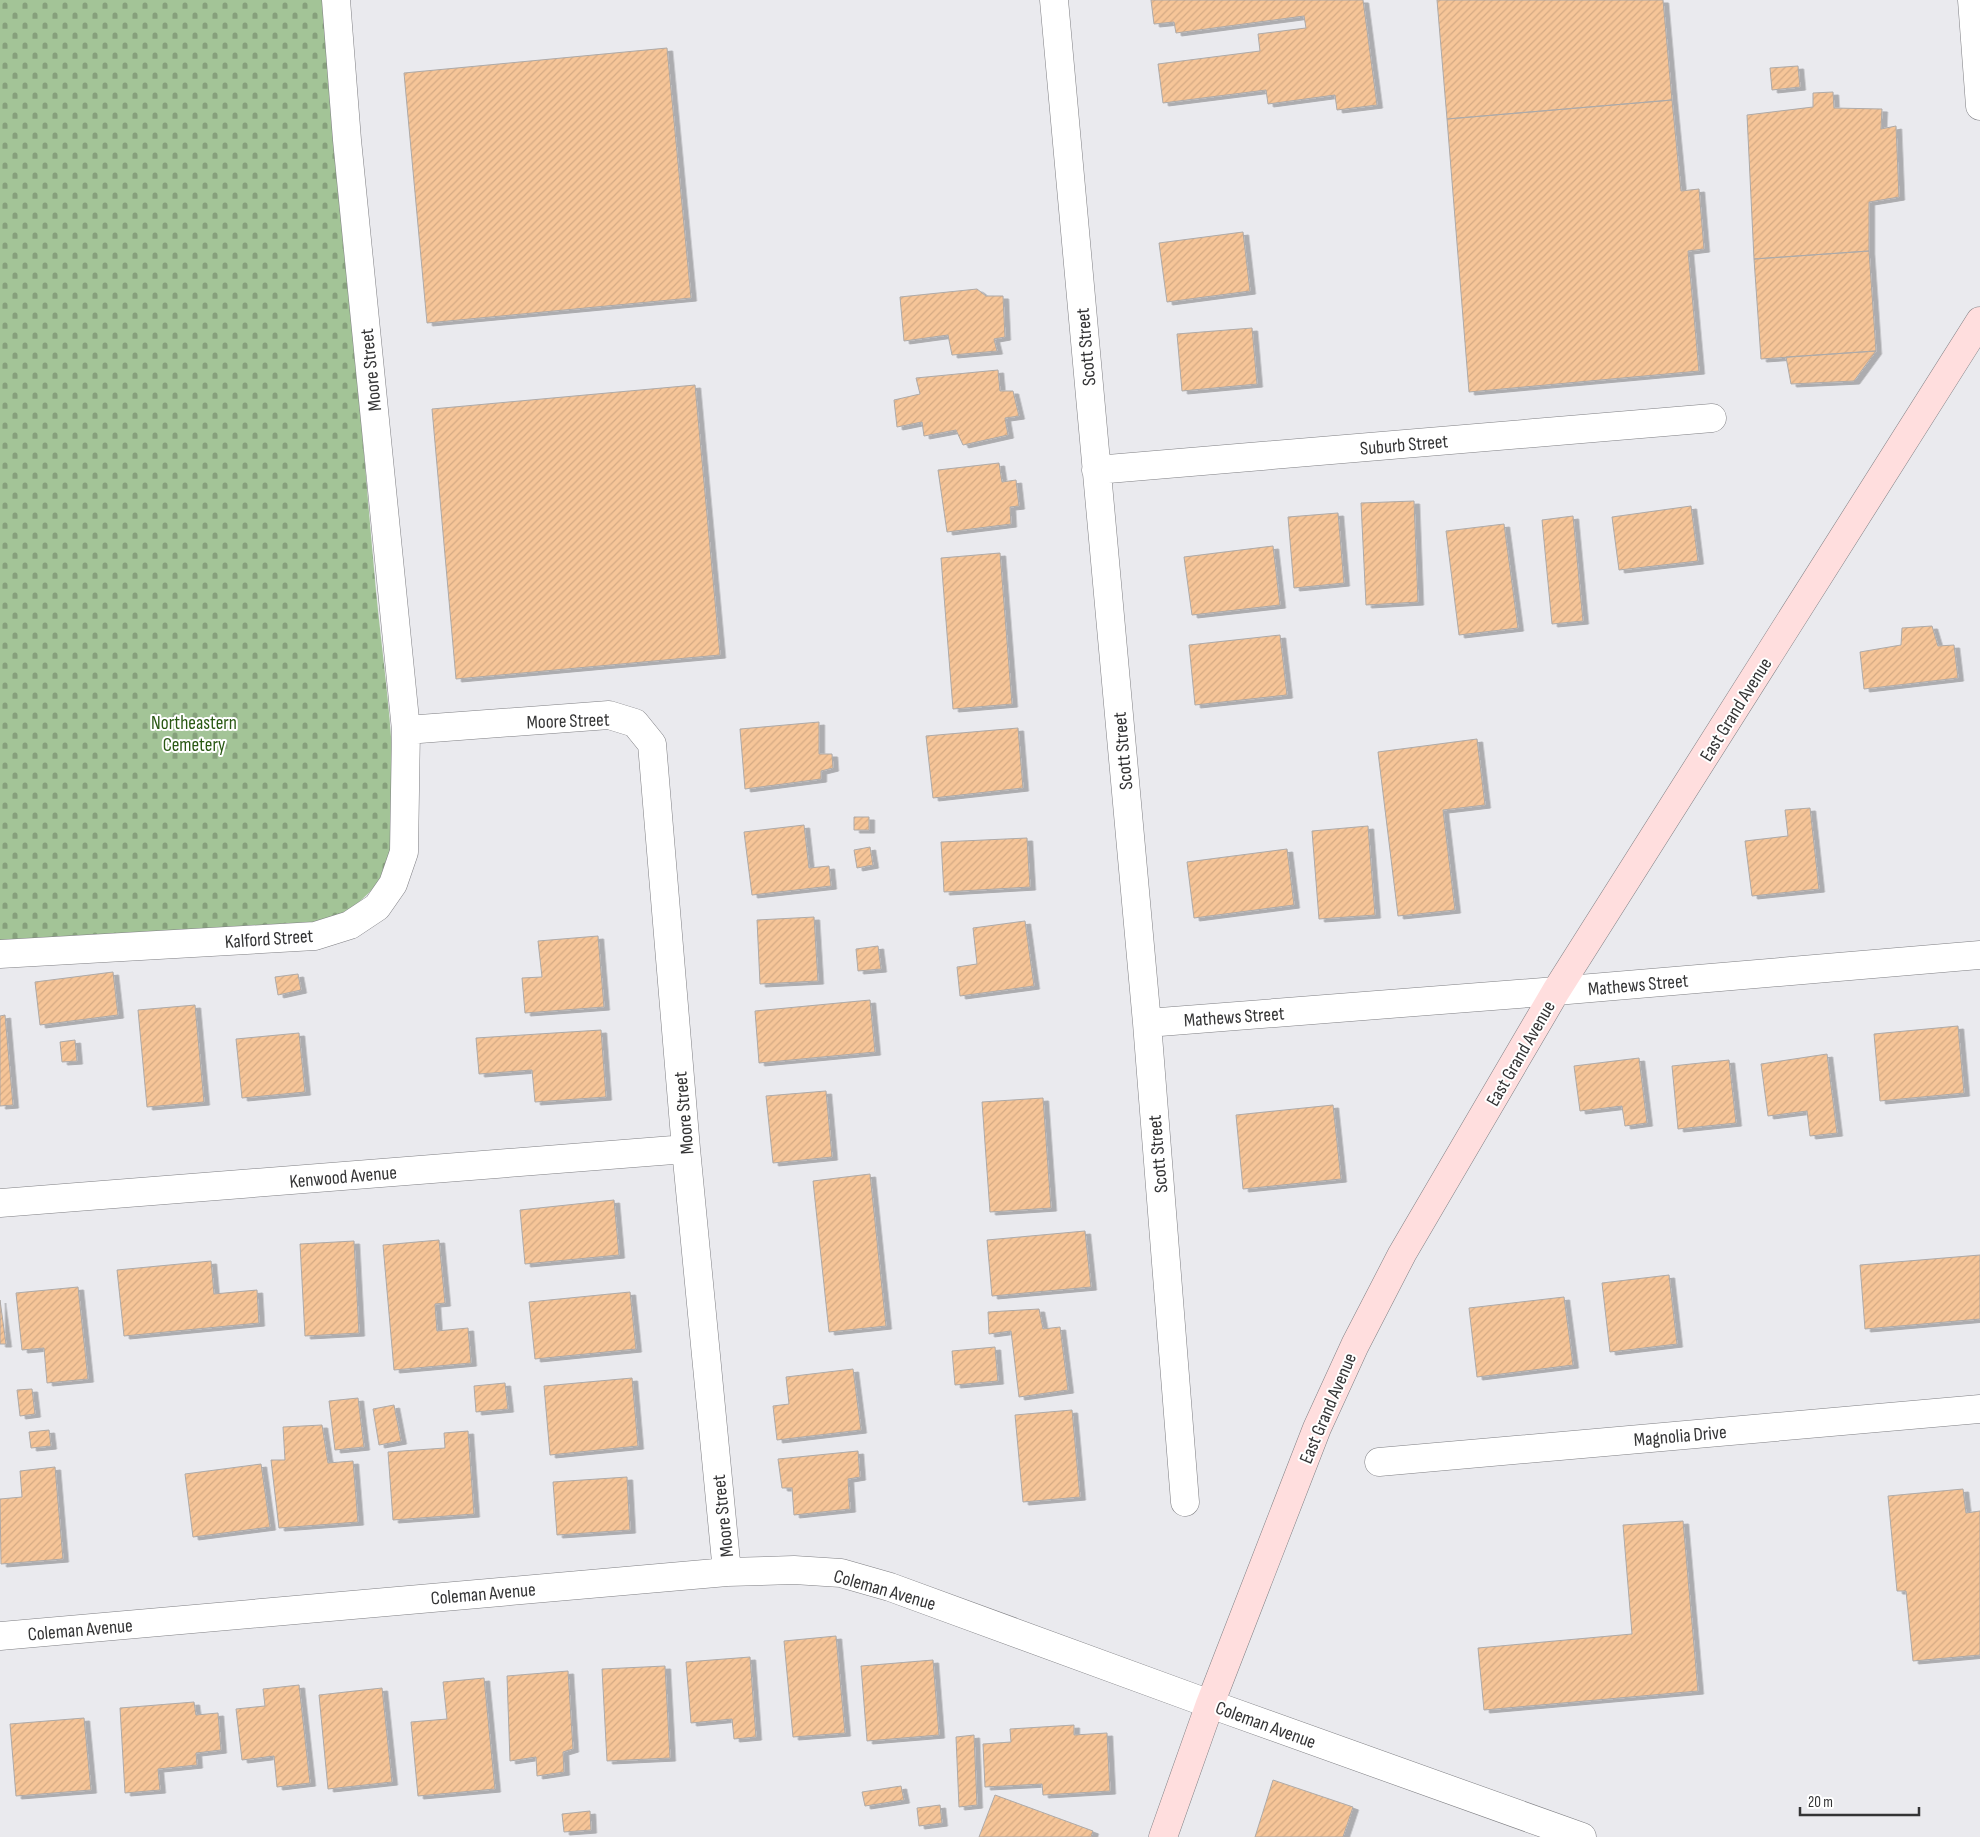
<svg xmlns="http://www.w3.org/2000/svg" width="1980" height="1837" viewBox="0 0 1980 1837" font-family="'Sofia Sans Condensed',sans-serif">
<defs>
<pattern id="cemetery-stones" width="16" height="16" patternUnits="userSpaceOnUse" patternTransform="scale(1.25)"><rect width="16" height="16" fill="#a3c497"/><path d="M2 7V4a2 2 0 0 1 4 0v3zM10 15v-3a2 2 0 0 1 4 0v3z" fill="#86a07c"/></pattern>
<pattern id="building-hatch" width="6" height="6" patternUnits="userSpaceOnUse" patternTransform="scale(1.25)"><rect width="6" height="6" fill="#f6c598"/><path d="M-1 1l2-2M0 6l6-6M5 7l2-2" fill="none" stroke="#d4aa84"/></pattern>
<filter id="shadow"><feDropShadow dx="5.5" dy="3" stdDeviation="0" flood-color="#0004"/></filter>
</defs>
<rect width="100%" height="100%" fill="#eaeaee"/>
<!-- cemetery -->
<path fill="url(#cemetery-stones)" d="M0 0H328C344 197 358 394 376 591 383 662 394 734 394 806 394 824 396 845 389 862 379 889 353 909 329 922L0 941Z"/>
<!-- building -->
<path fill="url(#building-hatch)" stroke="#aeaaa8" filter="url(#shadow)" d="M1151 0H1363L1377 105 1337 110 1335 95 1268 104 1266 90 1163 103 1158 64 1260 51 1258 34 1306 28 1304 16 1176 33 1174 22 1154 24Z
M1437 0H1663L1672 100 1447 119Z
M667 48 691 298 427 323 404 73Z
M1798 66 1800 87 1772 90 1770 68Z
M1833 92 1834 108 1882 109 1881 129 1896 126 1899 197 1869 202V251L1754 259 1747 115 1813 107V93Z
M1672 100 1681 191 1699 189 1704 249 1688 251 1699 371 1469 392 1447 119Z
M1243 232 1250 291 1167 302 1159 243Z
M1869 251 1876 351 1761 359 1754 259Z
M977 289 986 296H1003L1005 337 994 339 997 351 952 355 948 335 904 341 900 297Z
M1252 328 1257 384 1182 391 1177 334Z
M1876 351 1854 381 1791 384 1786 357Z
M998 370 1000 391H1013L1019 416 1005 418 1008 435 963 445 956 430 924 436 922 422 897 427 894 400 920 394 916 378Z
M695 385 720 655 456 679 432 409Z
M999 463 1002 482 1016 480 1019 506 1010 507 1011 524 947 532 938 470Z
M1414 501 1418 602 1366 605 1361 503Z
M1691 506 1698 561 1619 570 1612 517Z
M1338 513 1344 583 1294 588 1288 517Z
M1573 516 1583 621 1552 624 1542 520Z
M1504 524 1518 628 1459 635 1446 531Z
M1273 546 1280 605 1192 615 1184 557Z
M1000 553 1012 704 953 709 941 558Z
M1932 626 1938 646 1954 645 1958 678 1864 689 1860 652 1901 645 1902 628Z
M1280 635 1287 695 1195 705 1189 645Z
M819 722V754H832L833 768 821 771V779L745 789 740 729Z
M1018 728 1023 788 933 798 926 736Z
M1477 739 1485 805 1443 810 1455 910 1398 916 1378 752Z
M1810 808 1819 889 1752 896 1745 841 1788 836 1785 810Z
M854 817H869V830H854Z
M804 825 809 868 829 866 831 886 752 895 744 832Z
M1368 826 1375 915 1319 919 1312 831Z
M1027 838 1030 887 944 892 941 842Z
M870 847 873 865 857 868 854 850Z
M1287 849 1294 905 1194 918 1187 862Z
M814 917 818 981 760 984 757 920Z
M1025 921 1034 986 960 996 957 967 977 964 973 928Z
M598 936 604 1007 525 1013 522 978 542 977 538 941Z
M878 946 881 969 858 971 856 949Z
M113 972 118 1015 40 1025 35 982Z
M298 974 301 990 278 995 275 977Z
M870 1000 875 1052 759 1063 755 1011Z
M195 1005 204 1102 147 1107 138 1010Z
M5 1015 13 1105 0 1106V1016Z
M1958 1026 1964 1093 1880 1101 1874 1034Z
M601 1030 606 1097 535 1102 532 1070 479 1074 476 1038Z
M299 1033 305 1092 242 1098 236 1039Z
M75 1040 77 1061 62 1062 60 1042Z
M1827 1054 1837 1133 1810 1136 1807 1111 1768 1116 1761 1064Z
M1639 1058 1647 1123 1625 1126 1622 1106 1580 1111 1574 1066Z
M1729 1060 1736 1123 1678 1129 1672 1066Z
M826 1091 832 1157 773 1163 766 1096Z
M1043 1098 1051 1208 990 1212 982 1102Z
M1333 1105 1341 1179 1243 1189 1236 1115Z
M870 1174 886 1326 829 1332 813 1181Z
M614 1200 619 1255 525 1264 520 1210Z
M1085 1231 1091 1287 992 1296 987 1240Z
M439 1240 445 1303 435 1304 437 1331 468 1328 471 1363 394 1370 383 1245Z
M354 1241 359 1333 305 1336 300 1244Z
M1980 1255V1319L1865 1329 1860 1265Z
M211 1261 214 1294 257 1290 259 1323 124 1336 117 1270Z
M1669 1275 1677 1344 1610 1352 1602 1283Z
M78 1287 88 1379 47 1383 44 1348 22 1350 16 1293Z
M630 1292 636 1349 535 1359 529 1302Z
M1564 1297 1573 1365 1477 1377 1469 1308Z
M0 1300 6 1344H0Z
M1039 1309 1043 1329 1060 1327 1068 1390 1019 1397 1011 1331 989 1334 988 1312Z
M995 1347 998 1381 955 1385 952 1351Z
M853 1369 861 1430 777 1440 773 1406 789 1404 786 1377Z
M632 1378 638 1446 550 1455 544 1386Z
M505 1383 508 1409 476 1412 474 1386Z
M32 1389 35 1414 20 1416 17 1390Z
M358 1398 364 1447 335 1450 329 1401Z
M394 1405 401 1441 379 1445 373 1409Z
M1072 1410 1080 1497 1023 1502 1015 1415Z
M322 1425 328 1463 353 1461 358 1522 279 1528 271 1460H285L283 1427Z
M49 1430 51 1446 31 1448 29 1432Z
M468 1431 474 1514 393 1520 388 1452 445 1448 444 1433Z
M858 1451 860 1477 848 1479 850 1509 794 1515 792 1488H782L778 1459Z
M261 1464 270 1527 193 1537 185 1474Z
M55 1467 63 1559 1 1564 0 1499 22 1497 20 1471Z
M627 1477 630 1530 557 1535 553 1482Z
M1963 1489 1966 1513 1980 1511V1655L1913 1661 1906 1591H1897L1888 1496Z
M1683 1521 1698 1691 1484 1710 1478 1648 1632 1634 1623 1525Z
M836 1636 845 1733 793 1737 784 1641Z
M750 1657 756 1737 734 1739 732 1719 691 1723 686 1662Z
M933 1660 939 1735 867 1741 861 1666Z
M665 1666 670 1758 607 1761 602 1669Z
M568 1671 573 1749 563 1752 564 1772 537 1776 536 1757 510 1761 507 1676Z
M484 1678 495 1789 418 1796 411 1722 447 1719 443 1682Z
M299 1685 310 1783 277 1787 274 1756 242 1760 236 1709 265 1706 263 1689Z
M382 1688 392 1782 328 1789 319 1695Z
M194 1702 196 1715 218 1713 221 1750 196 1753 197 1765 158 1769 160 1790 125 1793 120 1708Z
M84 1718 91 1790 16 1796 10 1724Z
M1074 1725V1735L1107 1733 1110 1791 1043 1795 1042 1784 985 1787 983 1744 1011 1742 1010 1729Z
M974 1735 977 1805 959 1807 956 1737Z
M1273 1780 1353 1807 1343 1837H1255Z
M901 1786 904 1800 865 1806 862 1792Z
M995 1795 1093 1831 1091 1837H979Z
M940 1805 942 1823 919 1826 917 1808Z
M590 1811 591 1830 564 1832 562 1814Z"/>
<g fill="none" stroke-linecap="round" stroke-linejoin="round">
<defs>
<path id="minor" d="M336 0 347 140 406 730 609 715 635 723 652 744 686 1149 727 1572
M1054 0 1147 1023 1185 1502
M1972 0 1980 106
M1096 470 1712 418
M0 954 315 936 350 925 377 907 393 884 404 852 406 730
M1147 1023 1556 991 1980 955
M0 1203 686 1149
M1379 1462 1980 1409
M0 1636 727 1572 794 1570 841 1573 890 1587 1210 1704 1582 1837"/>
<path id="secondary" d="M1163 1837 1210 1704 1317 1428 1355 1345 1402 1254 1556 991 1980 321"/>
</defs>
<!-- minor casing -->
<use href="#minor" stroke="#7f7f83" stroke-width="29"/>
<!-- secondary casing -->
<use href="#secondary" stroke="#7f7f83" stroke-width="29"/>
<!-- minor -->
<use href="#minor" stroke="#fff" stroke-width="28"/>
<!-- secondary -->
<use href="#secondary" stroke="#ffdede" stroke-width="28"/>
</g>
<g text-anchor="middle" stroke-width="4" stroke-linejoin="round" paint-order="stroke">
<!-- street labels -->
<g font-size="19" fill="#343435" stroke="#fff">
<text transform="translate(1085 347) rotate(-95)" y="7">Scott Street</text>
<text transform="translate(370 370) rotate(-96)" y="7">Moore Street</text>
<text transform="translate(1404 444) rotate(-5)" y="7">Suburb Street</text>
<text transform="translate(1735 709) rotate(-58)" y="7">East Grand Avenue</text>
<text transform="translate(568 720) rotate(-2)" y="7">Moore Street</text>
<text transform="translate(1122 751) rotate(-95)" y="7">Scott Street</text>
<text transform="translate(269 938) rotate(-4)" y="7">Kalford Street</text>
<text transform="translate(1638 984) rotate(-5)" y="7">Mathews Street</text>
<text transform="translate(1234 1016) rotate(-4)" y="7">Mathews Street</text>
<text transform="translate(1520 1053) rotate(-60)" y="7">East Grand Avenue</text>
<text transform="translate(683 1113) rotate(-95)" y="7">Moore Street</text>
<text transform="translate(1157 1154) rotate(-95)" y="7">Scott Street</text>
<text transform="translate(343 1176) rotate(-5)" y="7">Kenwood Avenue</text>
<text transform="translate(1327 1408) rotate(-67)" y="7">East Grand Avenue</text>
<text transform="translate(1680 1435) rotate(-5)" y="7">Magnolia Drive</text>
<text transform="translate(722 1516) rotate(-96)" y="7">Moore Street</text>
<text transform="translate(885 1589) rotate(16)" y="7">Coleman Avenue</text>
<text transform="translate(483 1593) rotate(-5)" y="7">Coleman Avenue</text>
<text transform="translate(80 1629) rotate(-5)" y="7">Coleman Avenue</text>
<text transform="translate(1266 1724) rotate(20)" y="7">Coleman Avenue</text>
</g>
<!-- park labels -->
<g font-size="19" fill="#295813" stroke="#fff">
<text x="194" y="729">Northeastern<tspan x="194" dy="22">Cemetery</tspan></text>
</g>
</g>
<!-- scale -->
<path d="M1800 1807v8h119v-8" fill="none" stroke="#343435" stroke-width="2.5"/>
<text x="1808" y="1807" font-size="15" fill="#343435" stroke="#ffffff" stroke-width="4" paint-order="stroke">20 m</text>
</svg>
